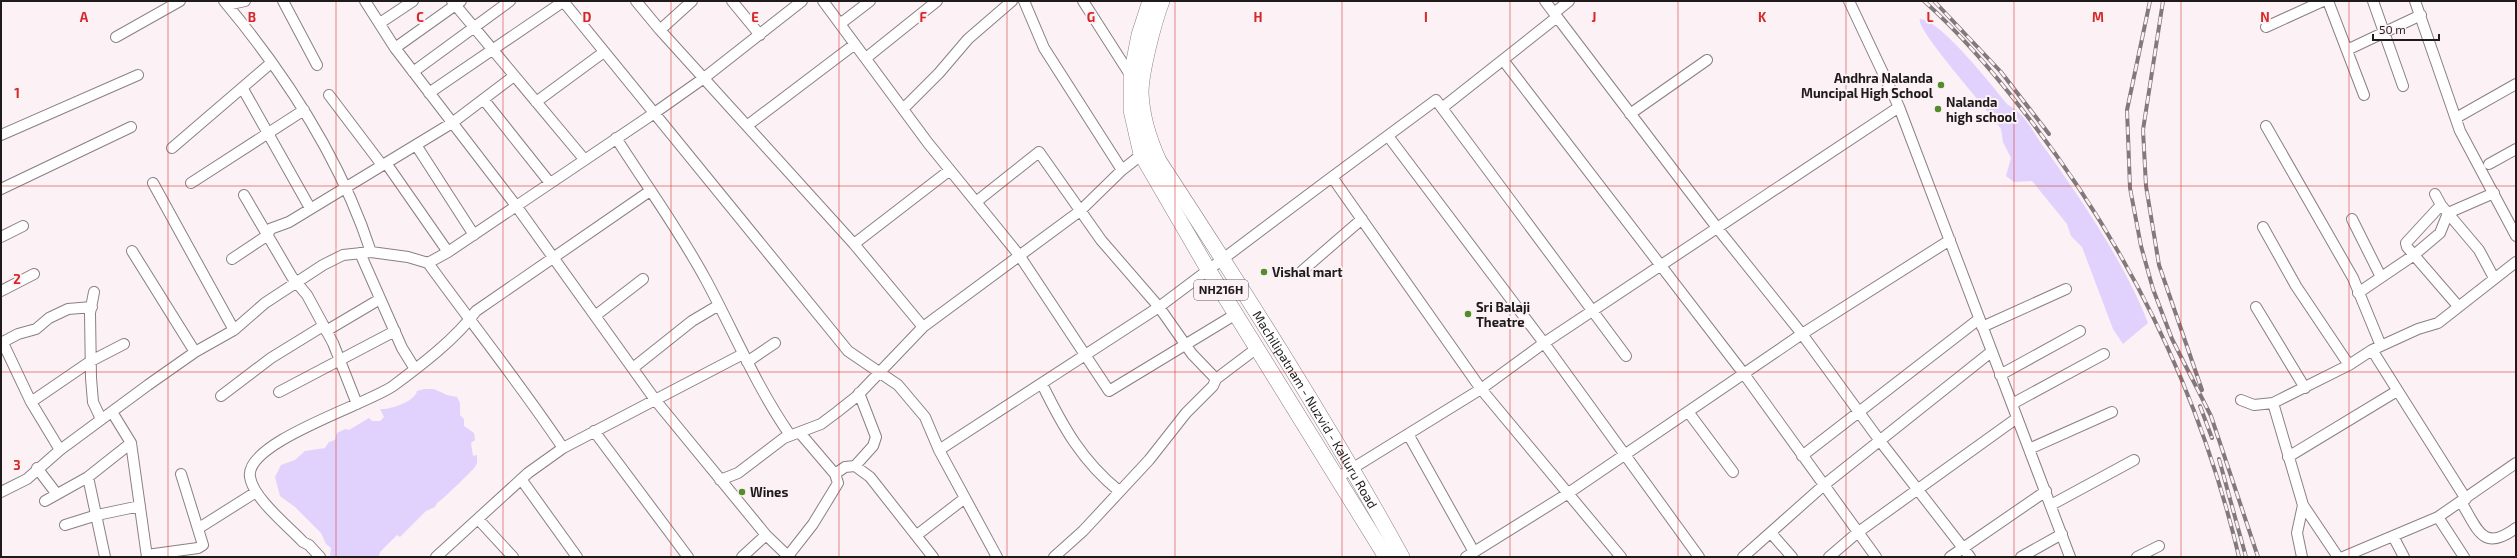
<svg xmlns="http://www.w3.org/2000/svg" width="2517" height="558" viewBox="0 0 2517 558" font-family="'Exo 2',sans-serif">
<rect width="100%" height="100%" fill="#fcf1f4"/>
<!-- water -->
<path fill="#e1d2fd" d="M1920 19C1941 20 1993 87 2008 105 2023 112 2032 130 2041 143 2079 196 2125 263 2148 323L2123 344 2113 329 2082 247 2071 236 2067 224 2032 181 2014 182 2006 176 2011 158 2003 142 2001 129C1991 113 1914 28 1920 19Z
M424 389H434L447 395 457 397 460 403V415L464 419V426L474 433 475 440 471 443 473 456 477 455C477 460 478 463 475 467 471 472 440 502 437 503L435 507 426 511 400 537 397 535 380 552 379 557H330L331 548 326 544 321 533 295 507 280 496 275 477 281 465 295 460 305 451 325 448 329 442 335 440 337 433 345 429 349 430 369 418 372 421H380L384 417 380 409C391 410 415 401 417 391Z"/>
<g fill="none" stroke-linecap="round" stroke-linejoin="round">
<defs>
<path id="minor" d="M224 1C286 75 341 160 371 252
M283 1 317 65
M365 1 395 48 517 207 656 401 766 535 789 557
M452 1 584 159
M563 1 848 351 898 385 925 417 939 450 997 557
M636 1 660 30 854 244 923 327
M732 1 760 35
M823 1 928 143 1019 255 1109 391 1236 314
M1024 1 1044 48 1122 170
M1083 1 1131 76
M1545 1 1554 13
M1569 1 1554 13 1718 229 1802 334 1880 441 1970 557
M1849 1 1899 107 2070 557
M2328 1 2364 95
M2373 1 2403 86
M2415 1 2460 131 2516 236
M227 5 245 1
M380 23 413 1
M840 24 870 1
M2266 27 2323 1
M660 30 692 1
M116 37 180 1
M395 48 461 1
M2347 50 2421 15
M866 58 937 1
M1503 60 1744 374 1876 557
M413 72 510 1
M243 89 310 208
M429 93 564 1
M329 95 382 165
M484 100 550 183
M536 102 604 52
M904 108 939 73 968 39 1012 1
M1442 108 1557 17
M1630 114 1707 60
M2456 118 2516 84
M748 125 855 44
M2266 126 2353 278 2381 346
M1 135 138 75
M1388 136 1544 343 1699 557
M616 138C646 185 679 230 706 280 734 332 756 386 790 435
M416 145 474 235
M172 148 271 63
M386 163 448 252
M2489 164 2516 149
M1332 177 1436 100 1626 356
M153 183 234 330
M191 183 304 110
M1 189 131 127
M2435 194 2441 205 2479 250 2494 278
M244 195 292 277 307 295 333 343 357 404
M976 202 1039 152 1101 240 1159 307 1192 354 1216 379
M2441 205 2406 243 2407 247 2458 306
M2352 219 2381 277
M2263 227 2296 286 2349 365
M1 237 23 226
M854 244 950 170
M132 251 195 352
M360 253 402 348 415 369
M232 259 268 235 270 229 289 222 452 123 514 76
M428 263C473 325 520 384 563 448
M1302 271 1362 219
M1 291 34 274
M94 292 90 313 91 378 93 402 101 419
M2358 293 2414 255 2440 233 2448 213 2494 193
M2256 307 2305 388
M595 316 643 279
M1982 327 2066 289
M326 331 380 299
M1 343 18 334 36 329 49 318 68 309 92 307
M3 343 31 402 60 450
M2372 350 2466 499
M747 362 775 343
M633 368 692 321 719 305
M2000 375 2080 331
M1042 384C1063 427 1082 461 1119 491
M279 392 395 331
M221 396 271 358 323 326
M2241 400 2254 405 2273 403 2349 365 2372 350 2418 329 2438 323 2516 262
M31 402 91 361 124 344
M2273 403 2303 505 2297 533 2302 557
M2012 404 2104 354
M112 412 131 443 147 557
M1689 413 1733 472
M594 431 688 557
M1408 434 1474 552
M2029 449 2112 412
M939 450 1159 307 1332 177 1481 389 1621 557
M1802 456 1979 319
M2288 457 2397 391
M855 466 873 446 876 437 859 393
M37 468 56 493
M835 474 845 467 855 466 870 477 933 557
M88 477 105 557
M1337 478 1481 389 1544 343 1899 107
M521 479 577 557
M720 480 738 473 784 438 821 424 837 412 856 397 923 327 1080 211 1122 170 1145 152
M1 492 27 479 60 450 148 385 195 352 234 330 265 303 323 265 343 255 371 252 408 257 428 263 448 252 653 114 704 78 802 1
M45 501 88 477 131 443
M2461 502C2478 529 2482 553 2516 528
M2051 505 2134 460
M2303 505 2338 557
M2438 517 2464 557
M478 519 513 557
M65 525 97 515 140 506
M199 528 256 492
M1771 533 1792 557
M917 535 965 498
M2394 538 2404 557
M147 555 198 548 203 545 181 474
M788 556 813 524 838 483 835 474 800 433
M320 557 309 545 303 542C288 526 253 498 250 477 244 442 368 404 393 386 420 366 457 338 476 311L650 191
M436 557 528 473 563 448 743 354
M742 557 766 535
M1054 557 1083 531 1149 460 1186 413 1213 386 1216 379 1257 348
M1466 557 1567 494 1802 334 1950 240
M1743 557 1824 485 1991 352
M1829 557 1857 533 2017 418
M1950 557 2046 491
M2021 557 2062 534
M2137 557 2159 546
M2343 557 2438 517 2516 463"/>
<g id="highway">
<path d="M1150 1 1139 35 1131 76V110L1141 154 1209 271 1386 557"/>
<path id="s1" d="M1162 1C1154 22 1141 72 1141 93 1142 117 1149 139 1159 161 1244 291 1327 421 1402 557"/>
</g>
</defs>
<!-- minor casing -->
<use href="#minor" stroke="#8a8083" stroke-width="12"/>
<!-- highway casing -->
<use href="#highway" stroke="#8a8083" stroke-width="16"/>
<!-- minor -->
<use href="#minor" stroke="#fff" stroke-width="10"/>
<!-- highway -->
<use href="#highway" stroke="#fff" stroke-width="15"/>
<defs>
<path id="rail" d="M1924 1C1961 34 1994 73 2024 112 2128 245 2200 392 2239 557
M1934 1 2001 72 2049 134
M2150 1 2127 110 2130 188 2141 246 2153 289 2172 339 2211 416 2258 557
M2163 1 2143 130 2146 186 2159 265 2202 390
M2200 406 2212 438
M2219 459 2246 557"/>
</defs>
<!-- rail casing -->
<use href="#rail" stroke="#817a7c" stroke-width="4"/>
<!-- rail -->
<use href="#rail" stroke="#fcf1f4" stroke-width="2.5" stroke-dasharray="8" stroke-linecap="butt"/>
</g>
<!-- grid -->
<path fill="none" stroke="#d62828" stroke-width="1" stroke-opacity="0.55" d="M168 1V557M336 1V557M503 1V557M671 1V557M839 1V557M1007 1V557M1175 1V557M1342 1V557M1510 1V557M1678 1V557M1846 1V557M2014 1V557M2181 1V557M2349 1V557M1 186H2516M1 372H2516"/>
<!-- markers -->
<g fill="#548c28" stroke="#fcf1f4" stroke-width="1.5">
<circle cx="1941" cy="85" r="4"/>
<circle cx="1938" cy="109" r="4"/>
<circle cx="1264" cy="272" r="4"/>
<circle cx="1468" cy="314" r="4"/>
<circle cx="742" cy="492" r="4"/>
</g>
<g text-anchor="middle" stroke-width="4" stroke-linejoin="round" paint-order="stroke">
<!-- shield labels -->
<rect fill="#fcf1f4" stroke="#615b5d" stroke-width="1" x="1194" y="280" width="54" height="20" rx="3"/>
<g font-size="12" font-weight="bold" fill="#1f1b1c">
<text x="1221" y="294">NH216H</text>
</g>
<!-- poi labels -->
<g font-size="13" font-weight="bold" fill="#1f1b1c" stroke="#fcf1f4" text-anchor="start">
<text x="1933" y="83" text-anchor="end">Andhra Nalanda<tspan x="1933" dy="15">Muncipal High School</tspan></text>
<text x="1946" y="107">Nalanda<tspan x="1946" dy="15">high school</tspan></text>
<text x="1272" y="277">Vishal mart</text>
<text x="1476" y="312">Sri Balaji<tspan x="1476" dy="15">Theatre</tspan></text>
<text x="750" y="497">Wines</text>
</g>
<!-- street labels -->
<g font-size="13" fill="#1f1b1c" stroke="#fcf1f4">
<text dy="5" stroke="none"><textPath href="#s1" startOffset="459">Machilipatnam - Nuzvid - Kalluru Road</textPath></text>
</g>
</g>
<g font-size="13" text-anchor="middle" font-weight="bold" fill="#d62828" stroke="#fcf1f4" stroke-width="4" stroke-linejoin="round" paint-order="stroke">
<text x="84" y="22">A</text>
<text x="252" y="22">B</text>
<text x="420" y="22">C</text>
<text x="587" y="22">D</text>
<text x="755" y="22">E</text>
<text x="923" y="22">F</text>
<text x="1091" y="22">G</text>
<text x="1258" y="22">H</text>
<text x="1426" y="22">I</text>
<text x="1594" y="22">J</text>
<text x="1762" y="22">K</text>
<text x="1930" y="22">L</text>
<text x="2098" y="22">M</text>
<text x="2265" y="22">N</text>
<text x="17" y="98">1</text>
<text x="17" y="284">2</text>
<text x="17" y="470">3</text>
</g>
<!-- border -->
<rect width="2517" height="558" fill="none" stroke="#1f1b1c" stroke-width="4"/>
<!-- scale -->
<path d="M2373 34v6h66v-6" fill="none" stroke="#1f1b1c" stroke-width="2"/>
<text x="2379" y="34" font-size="12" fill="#1f1b1c" stroke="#fcf1f4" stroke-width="3" paint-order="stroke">50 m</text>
</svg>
